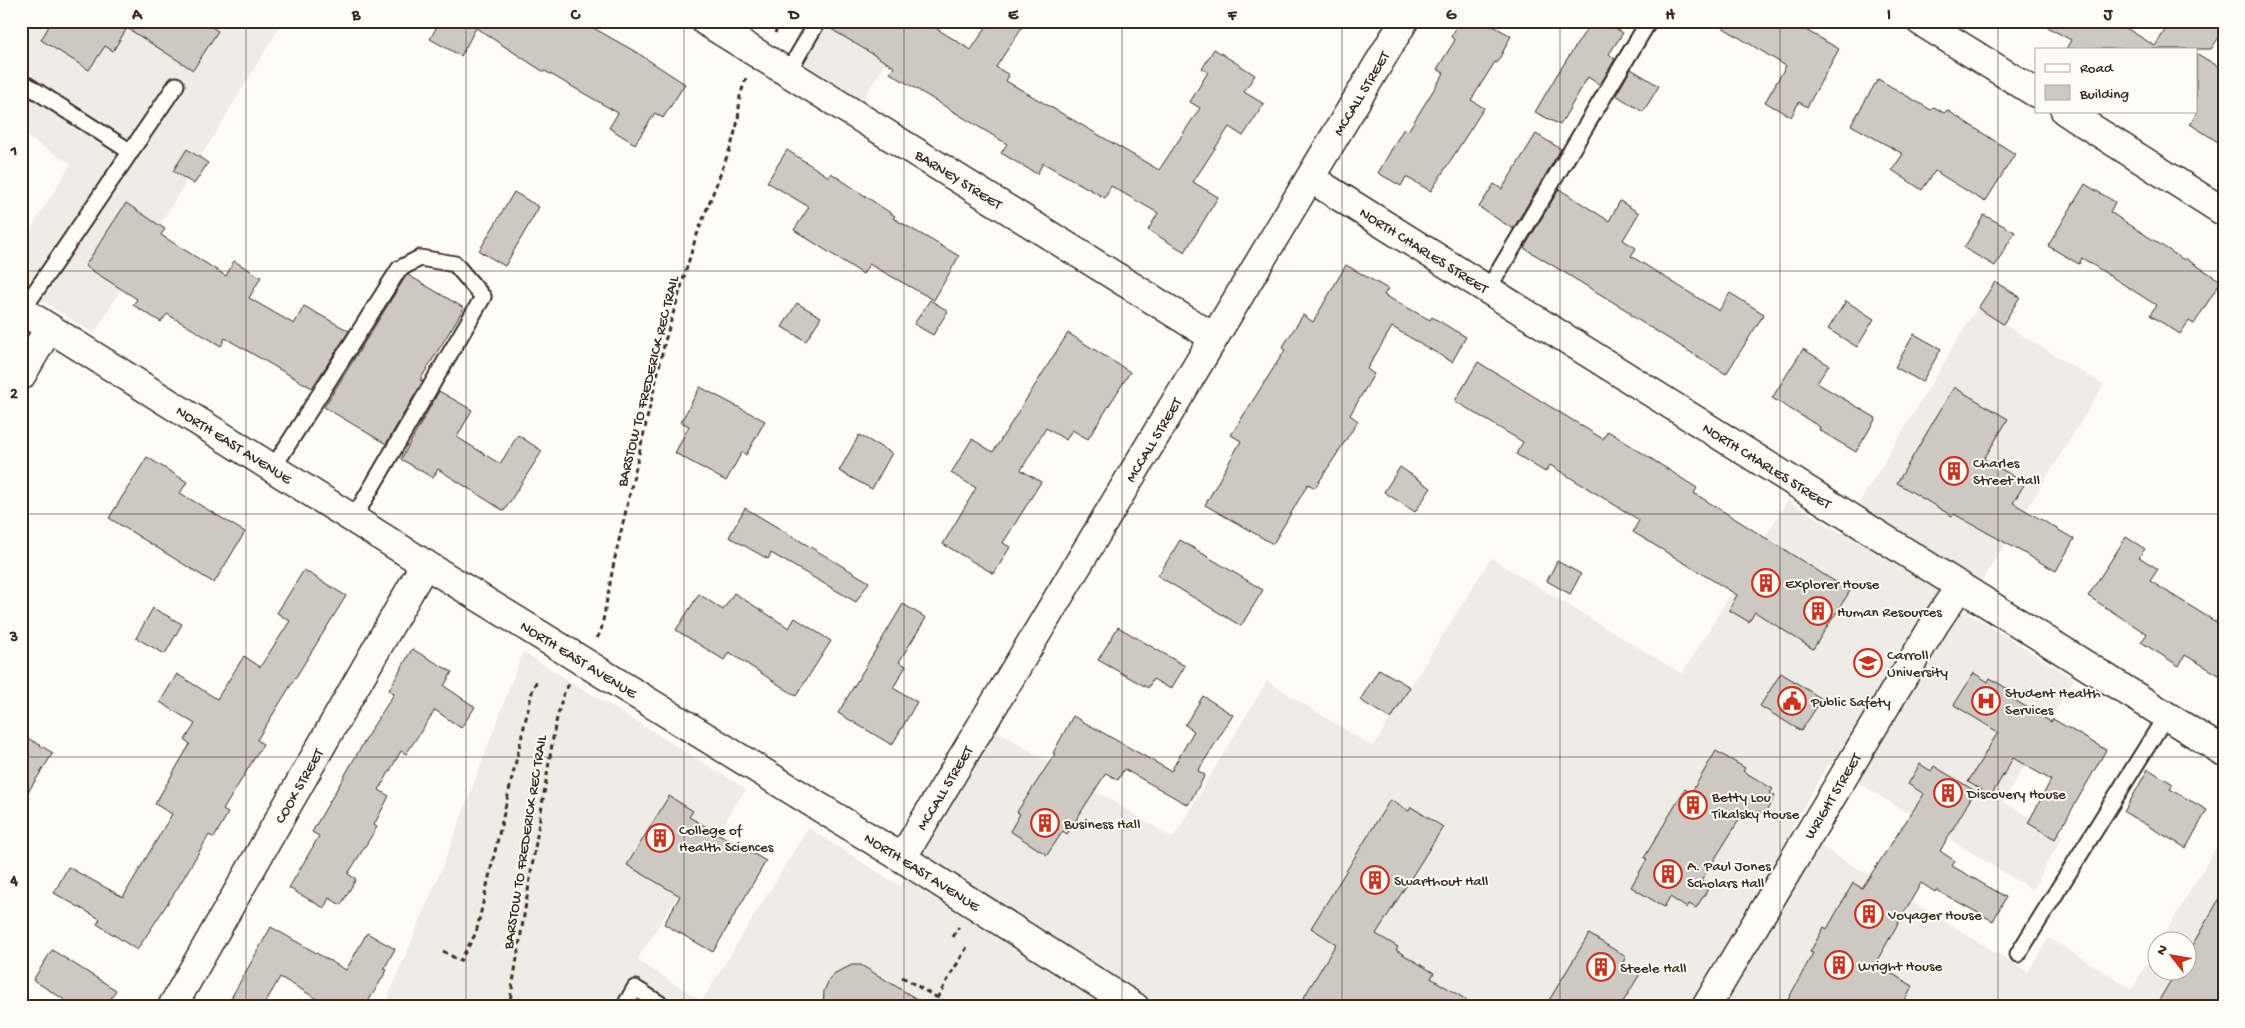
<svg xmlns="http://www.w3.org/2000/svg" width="2245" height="1028" viewBox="0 0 2245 1028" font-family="'Gochi Hand',sans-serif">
<rect width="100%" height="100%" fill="#fdfcf7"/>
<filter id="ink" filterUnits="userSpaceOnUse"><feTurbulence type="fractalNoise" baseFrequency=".02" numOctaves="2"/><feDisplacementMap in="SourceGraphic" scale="10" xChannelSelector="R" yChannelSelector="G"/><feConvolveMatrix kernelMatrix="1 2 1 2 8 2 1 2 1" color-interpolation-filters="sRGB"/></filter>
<g filter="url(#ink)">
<!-- built -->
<path fill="#efece7" d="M21 21H283L94 334 21 287V245L71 164 21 133Z
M803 21H911L862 101 789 54Z
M1977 308 2104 385 1964 610 2074 679 2003 802 2063 836 2032 890 1828 764 1791 828 2028 972 2049 938 2132 989 2157 947 2158 970H2188V940H2161L2224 834V1007H384L446 858 523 652 746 789 637 960 702 1001 808 828 900 886 996 730 1173 838 1267 681 1373 747 1491 558 1682 674 1788 500 1841 533Z"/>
<!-- building -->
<path fill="#cdc8c2" stroke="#3b2a1e" d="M52 21H202L218 31 193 70 127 28 113 51 105 46 89 70 41 40Z
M440 21H581L636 52 685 84 663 118 655 113 635 144 609 128 618 113 545 71 544 72 476 28 461 56 430 39Z
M827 21H924L971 50 990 21H1026L996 67 1009 75 1006 81 1159 170 1200 108 1190 102 1208 72 1202 69 1214 49 1255 75 1244 92 1264 104 1243 136 1229 127 1193 182 1218 197 1185 252 1148 230 1158 213 1111 186 1105 198 1043 163 1037 174 1001 153 1007 144 890 73 894 67 826 26Z
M1460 21H1484L1511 36 1497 63 1495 62 1471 100 1484 108 1431 191 1406 177 1401 186 1378 173 1404 128 1408 131 1444 73 1437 69 1455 40 1451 37Z
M1592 21H1605L1623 33 1609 54 1615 59 1600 85 1588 77 1560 125 1535 112 1558 73Z
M1712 21H1790L1839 49 1807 107 1799 102 1791 117 1765 102 1786 66Z
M2036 21H2115L2155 46 2171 21H2224V30L2211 49H2066L2071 40Z
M2196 53 2224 70V146L2190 124 2196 114Z
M1631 69 1659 86 1643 112 1616 95Z
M1878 79 1931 110 1934 107 1944 113 1947 110 2015 154 1985 202 1935 171 1922 190 1892 170 1903 154 1851 125Z
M1536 134 1561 149 1513 229 1479 207 1494 184 1502 189Z
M187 149 208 163 194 184 173 171Z
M787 150 829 177 831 173 895 216 893 218 959 256 934 300 869 264 863 274 794 230 809 207 767 182Z
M2085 184 2115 202 2110 212 2184 260 2185 258 2221 281 2194 324 2189 321 2180 334 2150 315 2156 305 2082 258 2079 264 2048 246Z
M1559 189 1609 221 1620 201 1639 213 1623 240 1636 248 1631 256 1719 311 1730 293 1764 314 1726 374 1630 315 1631 313 1524 248Z
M514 192 539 207 505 266 479 251Z
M126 203 165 229 161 235 226 276 234 261 261 277 249 298 294 324 304 306 349 331 312 388 225 338 221 346 167 314 161 322 133 305 137 299 85 266Z
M1984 215 2015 232 1995 266 1964 248Z
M1346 265 1388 289 1384 295 1430 320 1432 317 1466 337 1452 362 1392 327 1367 369 1374 374 1350 415 1358 421 1315 488 1308 484 1273 544 1205 505 1241 441 1231 435 1285 350 1282 348 1303 315 1313 322Z
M408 275 464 308 420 380 423 381 386 444 324 407 406 276Z
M1995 282 2020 297 2003 324 1978 308Z
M930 300 948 311 933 335 914 324Z
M1846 301 1874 319 1857 347 1828 329Z
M797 303 821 317 806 341 782 327Z
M1068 333 1130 372 1088 439 1072 430 1066 440 1046 428 1021 470 1041 482 1003 543 1010 547 994 574 943 544 976 488 951 473 972 439 993 452Z
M1914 334 1941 349 1922 382 1895 367Z
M1803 349 1829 365 1817 383 1876 418 1856 452 1819 430 1820 427 1772 398Z
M1478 362 1603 439 1608 431 1697 488 1694 493 1850 591 1813 649 1755 612 1749 622 1729 610 1737 595 1633 532 1639 520 1550 465 1545 472 1516 454 1523 442 1455 401Z
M700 387 765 421 746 455 742 452 726 481 675 453 689 426 681 422Z
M1954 387 2008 419 1984 459 2025 483 2013 503 2074 539 2056 571 1954 514 1952 516 1897 483Z
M439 391 472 410 457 437 500 464 518 435 542 451 504 511 438 469 433 478 401 459Z
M859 435 892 453 872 489 839 471Z
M147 457 187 482 180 493 245 532 214 583 109 518Z
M1400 467 1431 488 1415 512 1384 492Z
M745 508 869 582 856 602 771 553 768 559 729 537Z
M2126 537 2145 549 2139 557 2158 569 2150 581 2224 627V678L2185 655 2179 666 2141 642 2147 634 2088 596Z
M1180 540 1263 590 1241 626 1158 576Z
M1557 561 1581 574 1570 594 1547 581Z
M304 570 346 596 257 740 263 744 223 810 228 813 214 838 209 835 177 889 137 950 97 924 100 919 54 893 68 867 123 897 172 814 155 804 190 744 185 740 195 724 160 702 177 674 217 699 244 656 260 667 290 621 277 613Z
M734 593 789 628 795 618 831 641 796 696 729 652 724 660 676 630 699 594 723 610Z
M903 604 926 618 899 662 906 666 893 688 917 702 892 745 838 713Z
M153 608 182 624 165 654 136 638Z
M1118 627 1185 666 1171 689 1153 679 1148 688 1098 660Z
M412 649 452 672 444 686 475 707 461 728 435 710 406 754 401 751 379 790 389 796 374 825 377 827 348 874 356 879 341 905 329 898 324 908 289 888 319 836 312 832 372 728 394 694 389 690Z
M1379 669 1410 687 1391 719 1360 700Z
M1781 673 1822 699 1801 731 1760 706Z
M1974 673 1988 682 1990 678 2011 691 2008 696 2051 722 2053 719 2106 750 2055 839 2028 823 2051 780 2013 758 1991 796 1968 782 1998 732 1954 705Z
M1203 696 1233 715 1198 771 1205 775 1188 805 1124 769 1118 780 1106 773 1067 834 1063 831 1047 855 1010 831 1020 814 1017 812 1055 754 1053 753 1073 716 1171 771 1194 731 1185 725Z
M21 734 53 753 21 803Z
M1716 751 1745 768 1743 771 1773 789 1770 793 1775 796 1764 815 1758 811 1756 815 1746 809 1701 881 1710 886 1696 908 1689 904 1687 908 1670 897 1664 907 1631 887 1647 859 1644 858 1685 789 1691 793Z
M1920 764 1931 771 1934 766 1975 791 1940 851 1955 861 1952 866 2006 897 1993 921 1936 890 1935 892 1921 883 1875 964 1913 986 1901 1007H1877L1869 1002 1866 1007H1784L1813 953 1810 952 1824 927 1827 929 1853 883 1862 888 1924 794 1908 784Z
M2148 769 2173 784 2170 789 2207 810 2186 848 2124 812Z
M669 796 693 811 689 817 766 861 713 952 664 924 680 896 627 865Z
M1390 800 1409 811 1411 807 1443 827 1376 934 1398 947 1396 950 1434 973 1431 978 1478 1007H1298L1336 944 1311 928Z
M2224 891V1007H2155L2177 970H2188V952Z
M271 927 346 970 367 933 395 949 384 969 387 970 365 1007H331L280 977 263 1007H226Z
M1589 934 1626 957 1623 962 1641 972 1620 1007H1545Z
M52 950 116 990 106 1007H76L33 980Z
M852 965H861L930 1007H823L824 991 829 980 835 973Z"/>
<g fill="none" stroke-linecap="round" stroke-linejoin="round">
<defs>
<path id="lane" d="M788 72 818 21
M27 85 131 152
M1488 289 1649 21
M22 311 176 85
M273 468 399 269 420 258 455 264 483 297 353 519
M2018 954 2166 716
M624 1007 635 988 665 1007"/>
<g id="street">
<path id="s1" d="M705 21 1213 337"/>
<path d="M1920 21 2036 93"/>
<path d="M2065 111 2224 212"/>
<path id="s2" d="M1310 178 2224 752"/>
<path d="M21 376 49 328"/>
<path id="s3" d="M902 858 1404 21"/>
<path id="s4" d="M172 1007 425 564"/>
<path id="s5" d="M1706 1007 1934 625 1960 586"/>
</g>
<g id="secondary">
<path id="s6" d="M21 310 425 564 902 858 1135 1007"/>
</g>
</defs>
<!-- lane casing -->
<use href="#lane" stroke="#3b2a1e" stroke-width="19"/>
<!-- street casing -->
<use href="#street" stroke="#3b2a1e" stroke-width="31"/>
<!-- secondary casing -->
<use href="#secondary" stroke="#3b2a1e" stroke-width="31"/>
<!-- path -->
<path stroke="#3b2a1e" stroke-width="3" stroke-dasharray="5 4" stroke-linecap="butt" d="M775 33 780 21
M597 638 601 631 614 562 665 341 695 240 731 146 738 121 740 96 746 78
M953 937 959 927
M443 951 460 961 476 933 533 688 538 679
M902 977 953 1007
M937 998 967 947
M509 1007 555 726 563 695 569 684"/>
<!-- lane -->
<use href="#lane" stroke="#fdfcf7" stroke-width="15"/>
<!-- street -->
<use href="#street" stroke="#fdfcf7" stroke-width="28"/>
<!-- secondary -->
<use href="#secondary" stroke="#fdfcf7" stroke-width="28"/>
</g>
</g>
<!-- grid -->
<path fill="none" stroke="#3b2a1e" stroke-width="1" stroke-opacity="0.55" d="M246 21V1007M466 21V1007M684 21V1007M904 21V1007M1122 21V1007M1342 21V1007M1560 21V1007M1780 21V1007M1998 21V1007M21 271H2224M21 514H2224M21 757H2224"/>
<!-- icons -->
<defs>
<symbol id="building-ring" viewBox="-11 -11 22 22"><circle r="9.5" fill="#fdfcf7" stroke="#c8321e" stroke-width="1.5"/><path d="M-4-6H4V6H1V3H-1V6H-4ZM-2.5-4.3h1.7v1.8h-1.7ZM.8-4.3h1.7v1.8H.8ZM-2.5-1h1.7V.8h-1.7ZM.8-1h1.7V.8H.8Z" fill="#c8321e"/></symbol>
<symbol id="university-ring" viewBox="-11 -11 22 22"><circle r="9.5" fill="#fdfcf7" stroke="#c8321e" stroke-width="1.5"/><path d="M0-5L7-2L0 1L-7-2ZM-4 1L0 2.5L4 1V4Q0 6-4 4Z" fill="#c8321e"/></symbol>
<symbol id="civic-ring" viewBox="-11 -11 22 22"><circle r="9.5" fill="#fdfcf7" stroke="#c8321e" stroke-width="1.5"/><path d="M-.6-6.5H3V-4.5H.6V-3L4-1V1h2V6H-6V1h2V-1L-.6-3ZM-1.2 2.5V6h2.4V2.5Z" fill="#c8321e"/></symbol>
<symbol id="hospital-ring" viewBox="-11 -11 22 22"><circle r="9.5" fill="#fdfcf7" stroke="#c8321e" stroke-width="1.5"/><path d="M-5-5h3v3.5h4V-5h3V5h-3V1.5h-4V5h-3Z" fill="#c8321e"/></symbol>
</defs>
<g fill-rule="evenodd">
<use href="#building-ring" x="1938" y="455" width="32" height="32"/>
<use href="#building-ring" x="1750" y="567" width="32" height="32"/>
<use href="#building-ring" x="1802" y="595" width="32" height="32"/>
<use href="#university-ring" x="1852" y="647" width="32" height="32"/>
<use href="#civic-ring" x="1776" y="685" width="32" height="32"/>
<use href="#hospital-ring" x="1970" y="685" width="32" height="32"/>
<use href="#building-ring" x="1932" y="777" width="32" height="32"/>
<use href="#building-ring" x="1677" y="789" width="32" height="32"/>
<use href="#building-ring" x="1029" y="807" width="32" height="32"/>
<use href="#building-ring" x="644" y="822" width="32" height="32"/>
<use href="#building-ring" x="1652" y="858" width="32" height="32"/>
<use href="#building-ring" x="1359" y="864" width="32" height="32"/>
<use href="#building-ring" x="1853" y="898" width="32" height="32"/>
<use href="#building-ring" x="1823" y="949" width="32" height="32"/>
<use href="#building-ring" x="1585" y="951" width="32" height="32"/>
</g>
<g text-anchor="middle" stroke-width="4" stroke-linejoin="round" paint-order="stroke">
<!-- street labels -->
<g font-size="15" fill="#3b2a1e" stroke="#fdfcf7">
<text dy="5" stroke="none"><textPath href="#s3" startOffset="892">MCCALL STREET</textPath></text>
<text dy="5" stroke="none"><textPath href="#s1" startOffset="299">BARNEY STREET</textPath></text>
<text dy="5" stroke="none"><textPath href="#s2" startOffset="135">NORTH CHARLES STREET</textPath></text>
<text transform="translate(647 381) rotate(-76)" y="5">BARSTOW TO FREDERICK REC TRAIL</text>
<text dy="5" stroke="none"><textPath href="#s3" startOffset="488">MCCALL STREET</textPath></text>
<text dy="5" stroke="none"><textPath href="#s6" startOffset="252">NORTH EAST AVENUE</textPath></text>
<text dy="5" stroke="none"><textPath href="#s2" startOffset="540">NORTH CHARLES STREET</textPath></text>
<text dy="5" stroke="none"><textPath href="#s6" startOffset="658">NORTH EAST AVENUE</textPath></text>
<text dy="5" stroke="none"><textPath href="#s4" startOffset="255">COOK STREET</textPath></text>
<text dy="5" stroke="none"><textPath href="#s3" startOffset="82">MCCALL STREET</textPath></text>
<text dy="5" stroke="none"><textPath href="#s5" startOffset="246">WRIGHT STREET</textPath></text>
<text transform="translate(524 842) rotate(-81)" y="5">BARSTOW TO FREDERICK REC TRAIL</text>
<text dy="5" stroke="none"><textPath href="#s6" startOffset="1062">NORTH EAST AVENUE</textPath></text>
</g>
<!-- poi labels -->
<g font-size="15" fill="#3b2a1e" stroke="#fdfcf7" text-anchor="start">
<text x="1973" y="467">Charles<tspan x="1973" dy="17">Street Hall</tspan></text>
<text x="1785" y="588">Explorer House</text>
<text x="1837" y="616">Human Resources</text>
<text x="1887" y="659">Carroll<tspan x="1887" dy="17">University</tspan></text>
<text x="2005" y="697">Student Health<tspan x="2005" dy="17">Services</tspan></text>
<text x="1811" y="706">Public Safety</text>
<text x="1967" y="798">Discovery House</text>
<text x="1712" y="801">Betty Lou<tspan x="1712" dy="17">Tikalsky House</tspan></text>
<text x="1064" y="828">Business Hall</text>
<text x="679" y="834">College of<tspan x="679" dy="17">Health Sciences</tspan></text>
<text x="1687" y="870">A. Paul Jones<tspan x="1687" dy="17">Scholars Hall</tspan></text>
<text x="1394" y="885">Swarthout Hall</text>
<text x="1888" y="919">Voyager House</text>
<text x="1858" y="970">Wright House</text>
<text x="1620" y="972">Steele Hall</text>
</g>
</g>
<!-- margin -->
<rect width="2245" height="1028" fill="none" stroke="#fdfcf7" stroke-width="55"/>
<!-- legend -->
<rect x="2035" y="48" width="162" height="65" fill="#fdfcf7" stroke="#afa8a0"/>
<rect x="2045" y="64" width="25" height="8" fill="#fdfcf7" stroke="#afa8a0"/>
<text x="2080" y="72" font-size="15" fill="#3b2a1e">Road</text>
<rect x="2045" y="85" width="25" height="15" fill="#cdc8c2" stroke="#afa8a0"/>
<text x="2080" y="98" font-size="15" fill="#3b2a1e">Building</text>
<!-- north arrow -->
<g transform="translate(2172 956) rotate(301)"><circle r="24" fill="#fdfcf7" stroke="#afa8a0"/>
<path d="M0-4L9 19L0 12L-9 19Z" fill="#c8321e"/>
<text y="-8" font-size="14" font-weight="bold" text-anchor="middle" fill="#3b2a1e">N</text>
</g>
<rect x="28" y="28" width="2190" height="972" fill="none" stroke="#3b2a1e" stroke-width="2"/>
<g font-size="16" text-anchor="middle" font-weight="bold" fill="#3b2a1e">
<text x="137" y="19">A</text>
<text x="356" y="19">B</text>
<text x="575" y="19">C</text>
<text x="794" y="19">D</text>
<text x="1013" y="19">E</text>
<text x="1232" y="19">F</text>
<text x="1451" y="19">G</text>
<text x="1670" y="19">H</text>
<text x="1889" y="19">I</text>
<text x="2108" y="19">J</text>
<text x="14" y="155">1</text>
<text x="14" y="398">2</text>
<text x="14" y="641">3</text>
<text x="14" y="885">4</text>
</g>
</svg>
